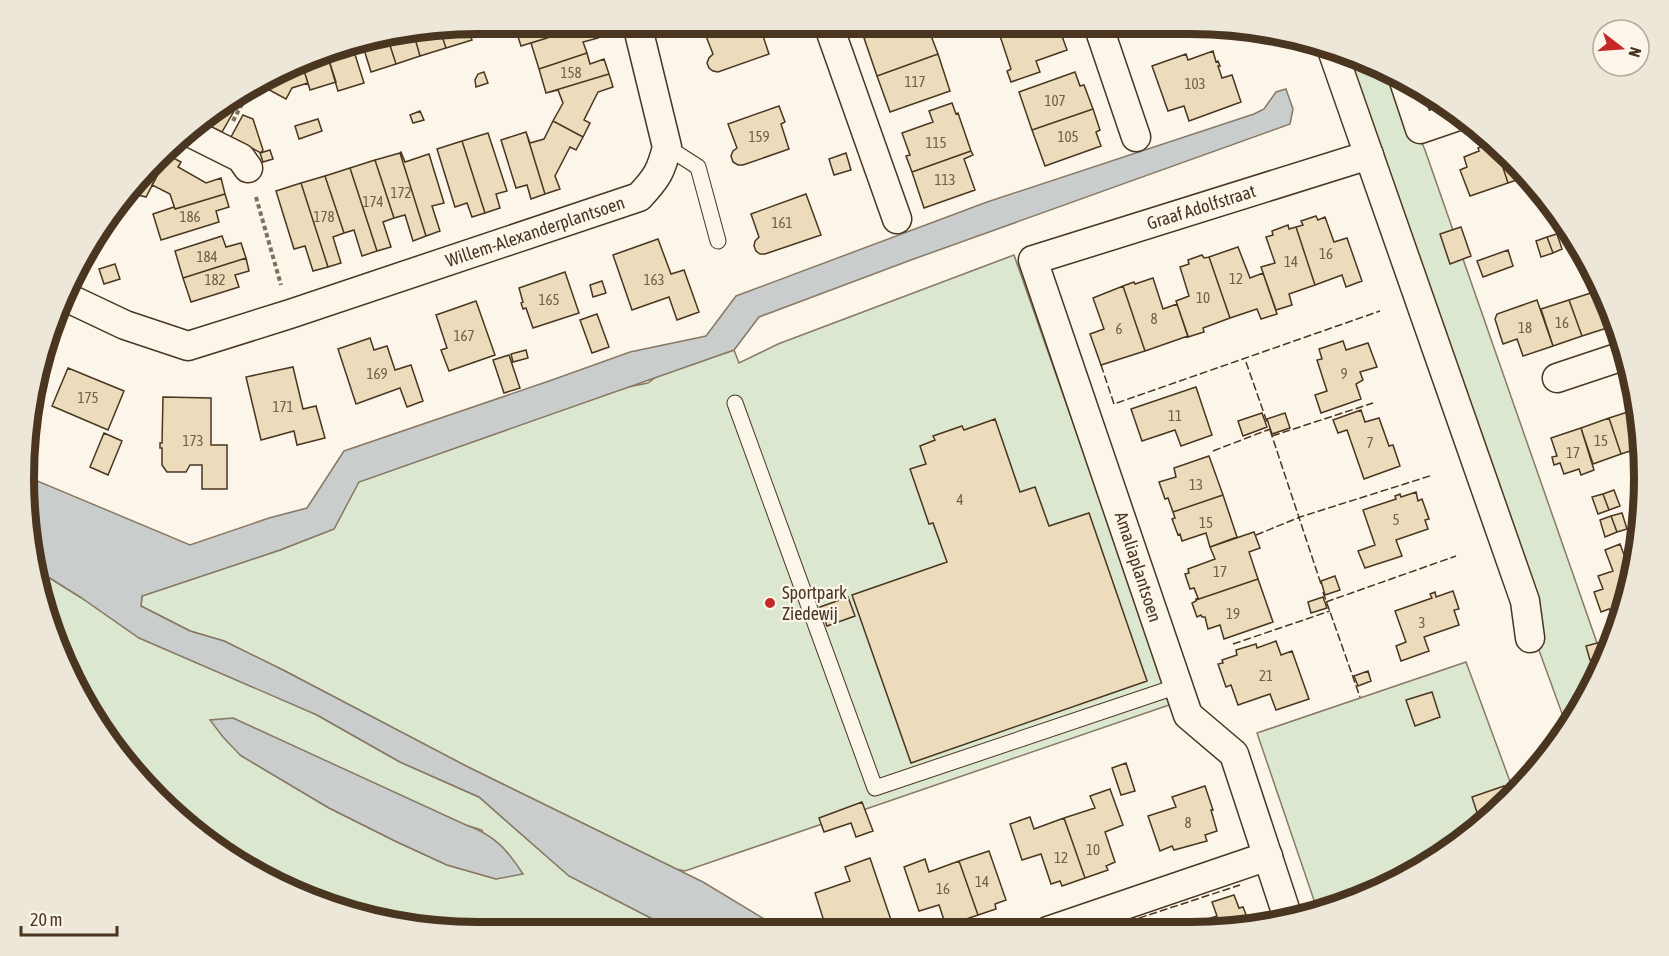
<svg xmlns="http://www.w3.org/2000/svg" width="1669" height="956" viewBox="0 0 1669 956" font-family="'Asap Condensed',sans-serif">
<rect width="100%" height="100%" fill="#fbf6e9"/>
<!-- green -->
<path fill="#dce7d0" stroke="#887966" stroke-width="1.5" fill-rule="evenodd" d="M1346 53 1393 76 1425 150 1604 663 1568 730 1532 631Z
M1014 255 1172 704 685 871 676 869 466 766 283 670 224 641 190 631 141 606 142 596 280 550 334 529 358 482 623 388 648 383 657 376 734 350 739 363 778 344Z
M37 570 80 597 317 715 400 762 479 797 569 876 676 931H448L332 908 226 856 118 755 48 624ZM240 755 482 830 496 879 447 865 395 841 329 808Z
M1466 662 1515 795 1418 871 1337 908 1318 912 1257 733Z"/>
<!-- water -->
<path fill="#c9cecd" stroke="#887966" stroke-width="1.5" d="M1286 89 1293 109 1290 124 911 260 759 317 734 350 359 482 334 529 280 550 142 596 141 606 190 631 224 641 283 670 468 767 703 882 784 931H676L569 876 479 797 400 762 317 715 139 638 80 597 37 570 25 507 28 477 190 545 269 518 307 508 344 451 552 380 630 352 706 336 736 296 987 202 1254 114 1264 109 1276 92Z
M233 718 466 825C494 835 507 849 523 874L496 879 447 865 395 841 329 808 240 755 223 737 210 720Z"/>
<!-- building -->
<path fill="#ecdcbc" stroke="#4a3520" stroke-width="1.5" d="M514 24H592L521 46Z
M592 24 598 38 583 42 587 53 539 69 531 43Z
M722 24H759L769 54 718 72 713 71 709 68 707 63 709 58 713 54 704 31Z
M903 25H927L938 54 877 76 864 38Z
M996 25H1022L999 33Z
M1022 25H1063L1066 34 1062 36 1067 50 1036 61 1040 72 1011 82 1007 71 1011 69 999 33Z
M467 26 472 40 446 48 440 30Z
M440 30 446 48 420 56 414 35Z
M414 35 420 56 396 64 388 39Z
M388 39 396 64 371 72 362 43Z
M352 45 364 83 338 91 326 51 332 48Z
M326 51 336 82 310 90 302 64Z
M1213 51 1216 62 1218 61 1220 66H1218L1222 78 1232 75 1241 102 1189 121 1184 106 1168 111 1152 66 1186 54 1188 60Z
M587 53 590 64 604 59 609 74 546 93 539 69Z
M938 54 950 91 890 112 877 76Z
M302 64 308 83 292 88 286 99 262 86Z
M484 72 488 83 476 87 475 80 478 74Z
M1075 72 1080 86 1084 85 1093 109 1032 130 1019 92Z
M609 74 613 87 598 92 584 120 590 123 583 137 553 121 563 103 558 90 546 93Z
M952 103 956 114 958 113 971 151 912 172 906 156 910 155 902 133 933 122 929 111Z
M224 106 234 111 222 132 199 121Z
M779 106 785 122 781 124 789 149 743 165H738L733 162 731 156 733 151 737 148 728 124Z
M1093 109 1100 130 1096 132 1101 146 1045 166 1032 130Z
M420 111 424 120 413 123 410 115Z
M243 115 253 119 263 150 261 153 231 137Z
M318 119 322 131 299 139 295 126Z
M553 121 583 137 576 150 570 147 555 176 560 189 545 194 526 132 530 143 544 139Z
M526 132 545 194 531 199 527 185 516 188 501 140Z
M488 133 507 191 496 194 500 208 485 213 462 141Z
M462 141 485 213 472 217 467 203 455 207 437 149Z
M1495 143 1508 183 1470 196 1460 170 1467 167 1464 157 1479 151 1478 148Z
M1495 143 1512 157 1528 176 1508 183Z
M270 150 273 159 263 162 260 153Z
M971 151 973 155 964 159 975 190 924 208 912 172Z
M401 152 405 162 429 154 444 203 432 206 440 231 426 236 400 153Z
M400 153 426 236 413 241 405 215 394 218 375 160Z
M846 153 851 170 834 175 829 159Z
M167 155H168L146 197 131 193Z
M168 155 181 162 178 167 206 183 221 178 225 194 175 209 170 194 152 185Z
M375 160 394 218 383 222 391 247 377 251 350 168Z
M350 168 377 251 362 256 354 230 344 233 325 176Z
M325 176 344 233 333 237 341 263 328 267 301 183Z
M301 183 328 267 313 271 305 246 294 249 276 191Z
M225 194 229 207 216 211 219 222 161 240 153 214 174 207 175 209Z
M806 194 821 235 765 254H760L756 251 754 246 755 241 759 237 751 214Z
M1316 216 1318 220 1325 217 1334 242 1347 238 1362 281 1346 287 1342 275 1315 285 1296 227 1303 225 1301 221Z
M1288 225 1289 229 1296 227 1315 285 1289 294 1292 305 1276 310 1261 267 1275 263 1266 237 1273 235 1272 231Z
M1461 227 1471 256 1450 264 1440 234Z
M1557 234 1562 249 1553 253 1547 237Z
M222 236 226 247 241 243 246 258 183 278 175 251Z
M1547 237 1553 253 1541 257 1536 241Z
M658 239 671 274 684 270 699 312 677 320 669 297 632 310 613 255Z
M1238 247 1250 278 1263 273 1277 314 1261 319 1257 309 1230 318 1209 257Z
M1508 250 1513 266 1483 277 1477 261Z
M1202 255 1204 258 1209 257 1230 318 1203 328 1204 332 1188 337 1176 301 1189 296 1180 267 1189 264 1188 260Z
M246 258 249 271 235 275 239 287 191 302 183 278Z
M115 264 120 279 104 284 99 269Z
M565 272 579 313 533 328 526 308 523 309 521 303 523 302 519 288Z
M1153 278 1163 309 1177 304 1188 336 1145 351 1123 286 1134 282 1135 284Z
M602 281 606 293 593 297 590 285Z
M1123 286 1145 351 1101 365 1090 334 1104 329 1093 298Z
M1602 289 1610 304 1617 325 1610 327 1597 291Z
M1597 291 1610 327 1582 336 1569 300Z
M1537 300 1553 346 1523 356 1517 339 1503 344 1495 319 1497 314Z
M1569 300 1582 336 1553 346 1541 309Z
M476 301 495 355 449 371 441 350 447 348 436 315Z
M597 314 609 347 592 353 580 320Z
M370 338 374 350 387 346 395 370 411 365 423 401 407 407 400 388 356 404 338 349Z
M1343 341 1346 350 1368 343 1377 367 1360 372 1363 380 1356 384 1361 399 1321 413 1315 395 1327 391 1317 360 1322 359 1319 349Z
M526 350 528 358 513 362 511 354Z
M509 355 520 388 504 393 493 360Z
M293 367 303 409 316 406 325 438 297 445 294 431 261 440 246 377Z
M68 368 124 391 108 430 52 406Z
M1196 387 1212 435 1181 446 1175 430 1142 441 1131 409Z
M163 397 211 398V445H227V489H202V465H190L186 472H167L162 465V448H160V443H162Z
M1637 409 1642 447 1621 454 1609 418Z
M1361 410 1365 422 1379 418 1389 446 1393 445 1400 466 1364 479 1347 430 1338 433 1333 420Z
M1262 413 1267 427 1243 436 1238 421Z
M1285 413 1290 428 1272 434 1267 419Z
M1609 418 1621 454 1593 464 1581 428Z
M995 419 1020 492 1035 487 1049 526 1089 513 1147 681 911 763 852 595 947 562 933 523 929 524 910 469 926 464 920 446 935 440 933 436 962 426 964 430Z
M1581 428 1594 470 1581 475 1579 469 1564 474 1560 463 1554 465 1552 457 1557 456 1551 438Z
M104 433 122 441 108 475 90 467Z
M1209 456 1223 495 1173 512 1168 498 1165 499 1159 482 1176 477 1174 468Z
M1614 490 1620 506 1609 510 1603 494Z
M1416 492 1418 501 1422 499 1429 519 1425 520 1428 529 1396 540 1402 556 1365 568 1358 551 1375 545 1363 510 1396 499 1395 496 1400 494 1401 497Z
M1603 494 1609 510 1598 514 1592 497Z
M1223 495 1237 537 1210 547 1206 533 1182 541 1180 534 1178 535 1172 519 1175 518 1173 512Z
M1622 513 1627 529 1617 532 1611 516Z
M1611 516 1617 532 1605 537 1600 520Z
M1254 532 1260 548 1249 552 1258 579 1196 600V599L1198 598 1194 588 1190 589 1185 574 1189 573 1188 569 1215 559 1210 547Z
M1620 544 1633 579 1624 608 1611 612 1609 609 1601 612 1594 592 1603 589 1598 576 1613 571 1605 550Z
M1637 563 1636 566 1633 579 1628 566Z
M1335 576 1340 590 1325 595 1321 581Z
M1258 579 1273 622 1224 639 1220 625 1208 629 1205 617H1202L1201 615 1197 617 1192 603 1196 601V600Z
M1453 591 1459 609 1454 610 1459 625 1424 637 1429 651 1401 661 1396 646 1406 642 1395 611 1432 598 1430 594 1435 592 1436 597Z
M848 597 855 616 827 626 820 607Z
M1323 597 1327 608 1311 613 1308 602Z
M1276 641 1281 655 1292 651 1309 699 1276 710 1270 694 1238 705 1231 685 1226 687 1218 664 1223 663 1222 660 1237 655 1236 650 1256 644 1257 648Z
M1605 641 1609 655 1590 660 1586 646Z
M1368 671 1371 681 1358 686 1354 676Z
M1432 692 1440 717 1415 726 1406 700Z
M1126 763 1135 791 1121 795 1112 768Z
M1205 786 1213 810H1211L1217 831 1205 835 1207 841 1174 850 1172 846 1160 851 1148 816 1176 807 1172 797Z
M1504 786 1509 802 1480 822 1472 797Z
M1110 789 1123 825 1105 832 1115 862 1106 866 1108 870 1085 878 1064 818 1095 808 1090 796Z
M862 802 873 831 856 837 851 823 824 832 819 818Z
M1030 817 1034 829 1064 818 1085 878 1062 886 1060 881 1051 884 1041 854 1022 860 1010 824Z
M989 851 1006 900 995 904 996 909 978 915 959 861Z
M870 858 891 920 865 929 866 931H822L818 920 823 918 815 893 850 881 845 867Z
M925 859 929 872 959 861 978 915 946 926 939 905 919 911 904 867Z
M1234 895 1239 908 1243 907 1250 925 1221 931H1195L1193 924 1217 916 1212 902Z"/>
<g fill="none" stroke-linecap="round" stroke-linejoin="round">
<defs>
<path id="service" d="M667 147 698 167 718 241
M735 403 875 788 1178 686"/>
<g id="minor">
<path d="M828 24 897 219"/>
<path d="M1098 25 1136 137"/>
<path d="M1331 47 1525 601 1530 638"/>
<path d="M1404 81 1420 129 1461 115"/>
<path d="M189 132 241 158 248 168"/>
<path id="s1" d="M68 298 125 325 188 346 290 314 639 197C657 178 661 171 667 147L637 24"/>
<path d="M1557 378 1626 355"/>
<path id="s2" d="M1288 918 1234 754 1188 715 1033 260 1369 155"/>
<path d="M1048 931 1268 856"/>
</g>
</defs>
<!-- service casing -->
<use href="#service" stroke="#4a3520" stroke-width="17"/>
<!-- minor casing -->
<use href="#minor" stroke="#4a3520" stroke-width="31"/>
<!-- path -->
<path stroke="#7f6f5c" stroke-width="4" stroke-dasharray="4.5 3" stroke-linecap="butt" d="M233 121 248 93
M256 197 281 285"/>
<!-- service -->
<use href="#service" stroke="#fbf6e9" stroke-width="15"/>
<!-- minor -->
<use href="#minor" stroke="#fbf6e9" stroke-width="28"/>
<!-- fence -->
<path stroke="#4a3520" stroke-width="1.5" stroke-dasharray="8 3" stroke-linecap="butt" d="M1246 362 1267 422
M1101 365 1114 404 1380 311
M1270 430 1321 584
M1272 436 1373 403
M1213 451 1270 429
M1256 535 1300 517 1433 475
M1323 592 1360 697
M1326 602 1456 556
M1233 644 1330 611
M1130 931 1127 922 1240 885"/>
</g>
<!-- markers -->
<circle fill="#c62828" stroke="#fbf6e9" stroke-width="2" cx="770" cy="603" r="6"/>
<g text-anchor="middle" stroke-width="4.5" stroke-linejoin="round" paint-order="stroke">
<!-- number labels -->
<g font-size="15" fill="#725f47">
<text x="571" y="78">158</text>
<text x="915" y="87">117</text>
<text x="1195" y="89">103</text>
<text x="1055" y="106">107</text>
<text x="759" y="142">159</text>
<text x="1068" y="142">105</text>
<text x="936" y="148">115</text>
<text x="945" y="185">113</text>
<text x="401" y="198">172</text>
<text x="373" y="207">174</text>
<text x="190" y="222">186</text>
<text x="324" y="222">178</text>
<text x="782" y="228">161</text>
<text x="1326" y="259">16</text>
<text x="207" y="262">184</text>
<text x="1291" y="267">14</text>
<text x="1236" y="284">12</text>
<text x="215" y="285">182</text>
<text x="654" y="285">163</text>
<text x="1203" y="303">10</text>
<text x="549" y="305">165</text>
<text x="1154" y="324">8</text>
<text x="1562" y="328">16</text>
<text x="1525" y="333">18</text>
<text x="1119" y="334">6</text>
<text x="464" y="341">167</text>
<text x="377" y="379">169</text>
<text x="1344" y="379">9</text>
<text x="88" y="403">175</text>
<text x="283" y="412">171</text>
<text x="1175" y="421">11</text>
<text x="193" y="446">173</text>
<text x="1601" y="446">15</text>
<text x="1370" y="448">7</text>
<text x="1573" y="458">17</text>
<text x="1196" y="490">13</text>
<text x="960" y="505">4</text>
<text x="1396" y="525">5</text>
<text x="1206" y="528">15</text>
<text x="1220" y="577">17</text>
<text x="1233" y="619">19</text>
<text x="1422" y="628">3</text>
<text x="1266" y="681">21</text>
<text x="1188" y="828">8</text>
<text x="1093" y="855">10</text>
<text x="1061" y="863">12</text>
<text x="982" y="887">14</text>
<text x="943" y="894">16</text>
</g>
<!-- street labels -->
<g font-size="18" fill="#4a3520" stroke="#fbf6e9">
<text dy="6" stroke="none"><textPath href="#s2" startOffset="890">Graaf Adolfstraat</textPath></text>
<text dy="6" stroke="none"><textPath href="#s1" startOffset="495">Willem-Alexanderplantsoen</textPath></text>
<text transform="translate(1138 567) rotate(72)" y="6">Amaliaplantsoen</text>
</g>
<!-- poi labels -->
<g font-size="18" fill="#4a3520" stroke="#fbf6e9" text-anchor="start">
<text x="782" y="599">Sportpark<tspan x="782" dy="21">Ziedewij</tspan></text>
</g>
</g>
<!-- crop -->
<path d="M0 0H1669V956H0ZM478 34H1190A444 444 0 0 1 1634 478V478A444 444 0 0 1 1190 922H478A444 444 0 0 1 34 478V478A444 444 0 0 1 478 34Z" fill="#ede7d9" fill-rule="evenodd"/>
<path fill="none" stroke="#4a3520" stroke-width="8" d="M478 34H1190A444 444 0 0 1 1634 478V478A444 444 0 0 1 1190 922H478A444 444 0 0 1 34 478V478A444 444 0 0 1 478 34Z"/>
<!-- north arrow -->
<g transform="translate(1621 48) rotate(107)"><circle r="28" fill="#fbf6e9" stroke="#b4a999" stroke-width="1.5"/>
<path d="M0-4.5L10 22L0 15L-10 22Z" fill="#c62828"/>
<text y="-9" font-size="16" font-weight="bold" text-anchor="middle" fill="#4a3520">N</text>
</g>
<!-- scale -->
<path d="M21 926v9h96v-9" fill="none" stroke="#4a3520" stroke-width="3"/>
<text x="30" y="926" font-size="18" fill="#4a3520" stroke="#fbf6e9" stroke-width="4.5" paint-order="stroke">20 m</text>
</svg>
